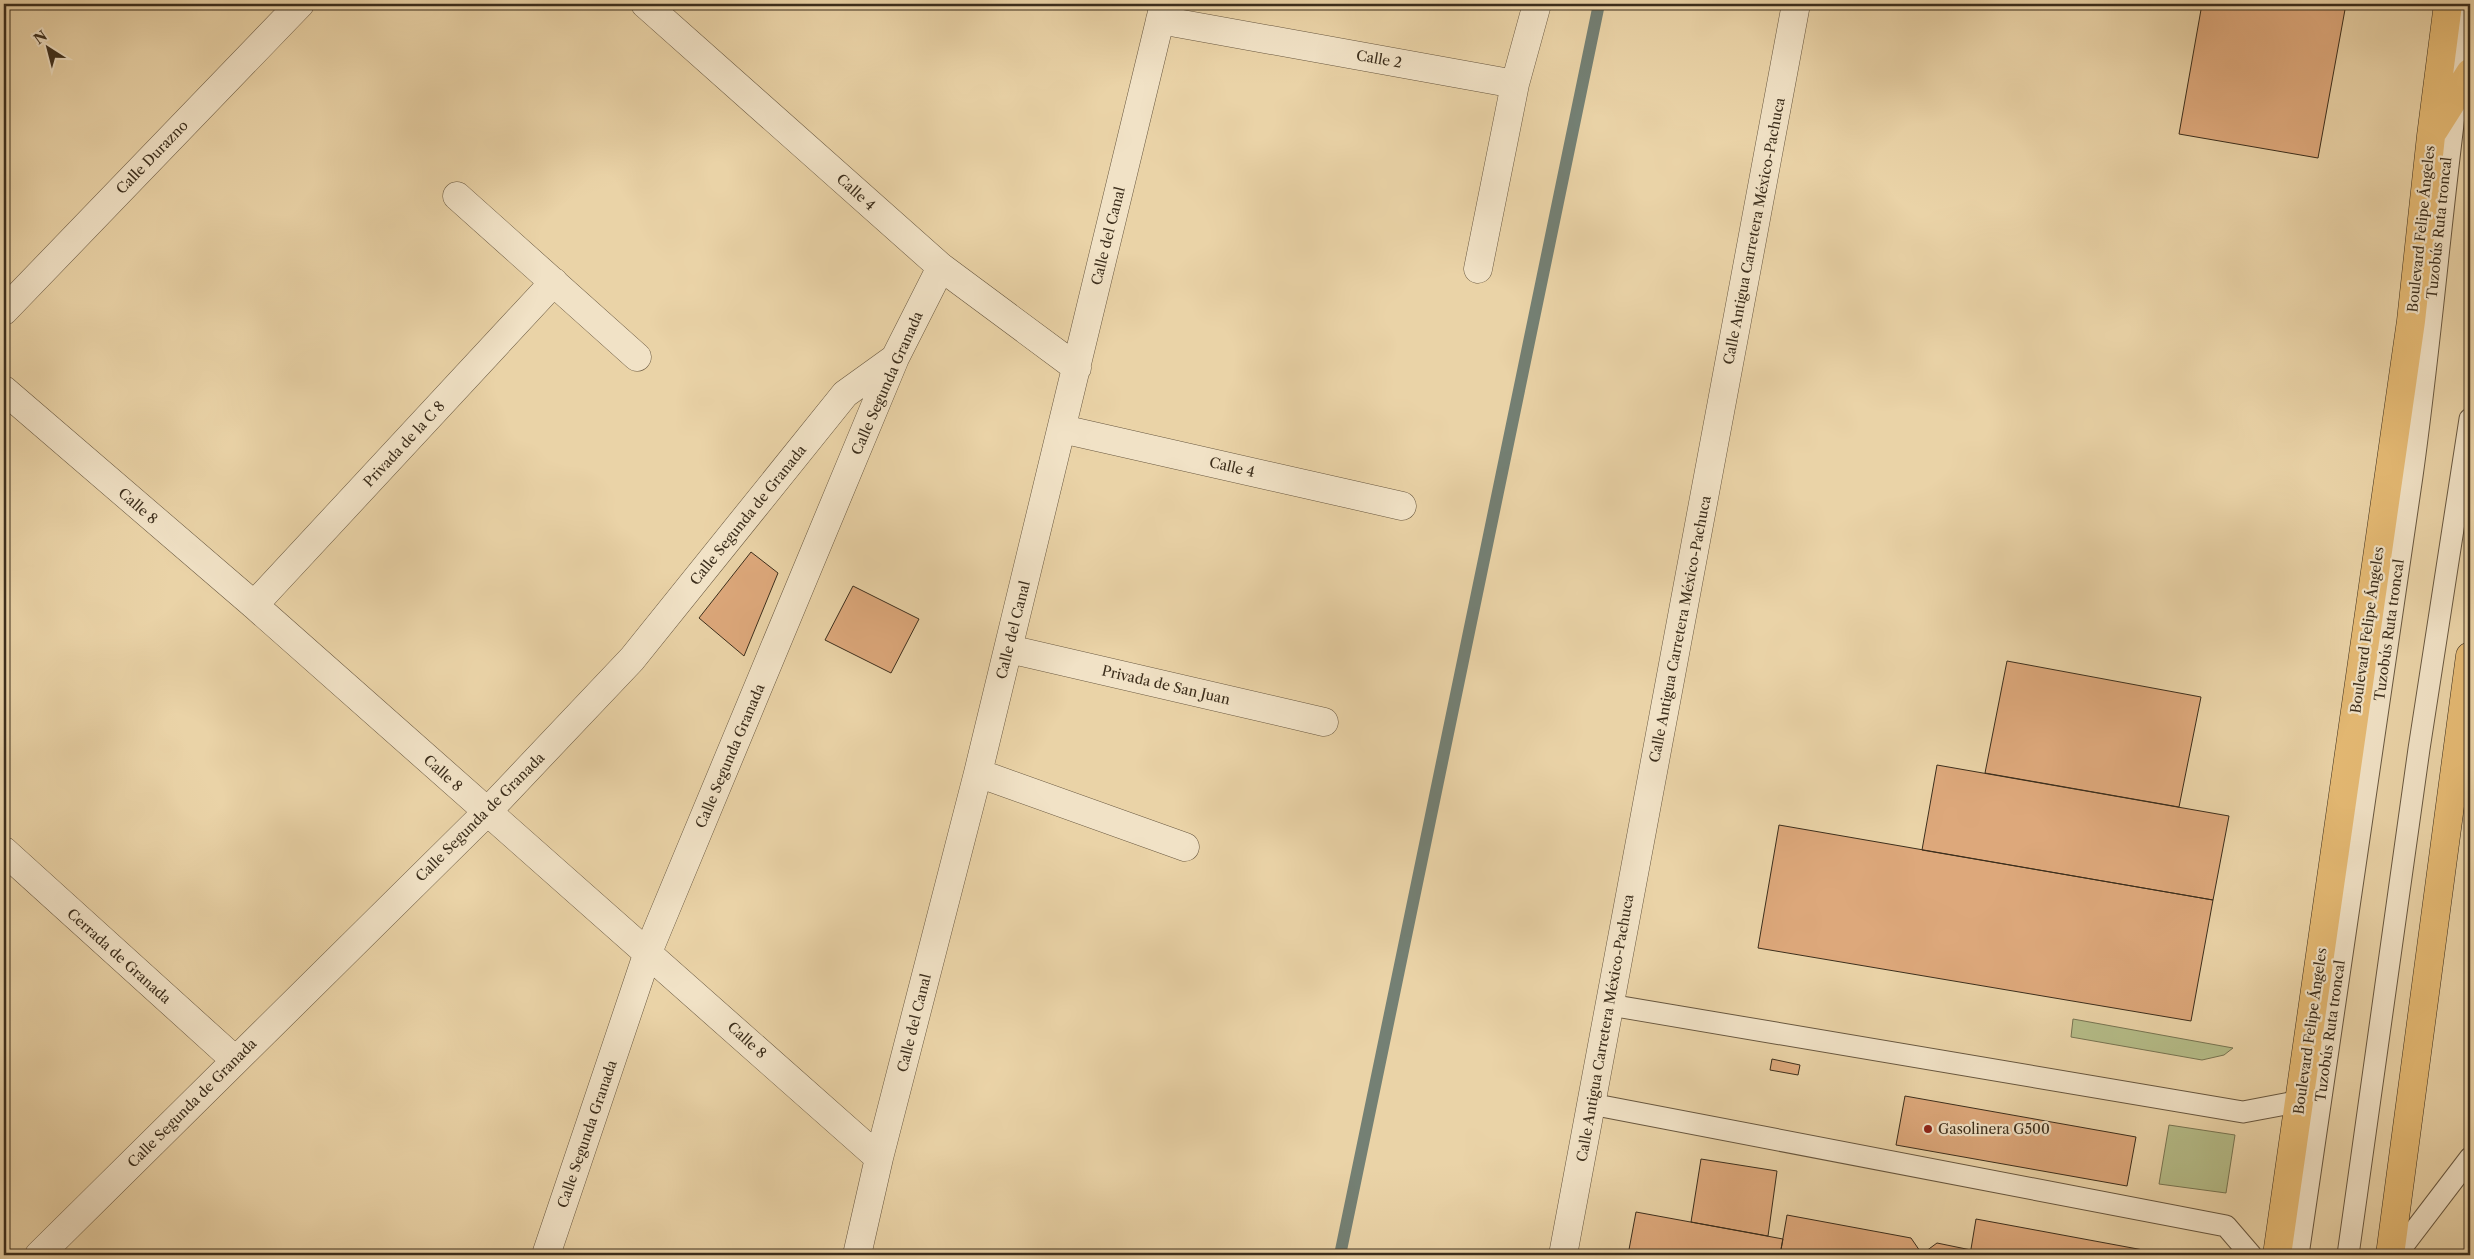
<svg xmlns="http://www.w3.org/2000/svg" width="2474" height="1259" viewBox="0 0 2474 1259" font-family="'Libre Caslon Text',serif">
<rect width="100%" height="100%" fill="#ead3a7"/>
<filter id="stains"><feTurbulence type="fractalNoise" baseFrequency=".004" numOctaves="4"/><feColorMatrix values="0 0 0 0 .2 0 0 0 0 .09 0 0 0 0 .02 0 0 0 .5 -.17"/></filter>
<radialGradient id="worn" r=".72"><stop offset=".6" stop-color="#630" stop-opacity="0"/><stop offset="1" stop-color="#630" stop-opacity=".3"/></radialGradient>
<!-- green -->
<path fill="#b5bc88" stroke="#787552" d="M2073 1019 2233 1048 2224 1055 2202 1060 2071 1037Z
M2169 1125 2235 1135 2226 1193 2159 1184Z"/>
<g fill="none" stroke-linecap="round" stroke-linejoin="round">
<!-- stream -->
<path stroke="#748074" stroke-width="12" d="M1340 1255 1599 4"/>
</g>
<!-- building -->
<path fill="#dda87b" stroke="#3c2e1c" d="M2202 4H2346L2318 158 2179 134Z
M751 552 778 573 744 656 699 618Z
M853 586 919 619 891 673 825 640Z
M2007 661 2201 697 2179 807 1985 773Z
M1937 765 2229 816 2213 900 1922 850Z
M1779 825 2213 900 2191 1021 1758 948Z
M1772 1059 1800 1065 1798 1075 1770 1070Z
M1905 1096 2136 1137 2127 1186 1896 1145Z
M1701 1159 1777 1171 1768 1236 1691 1222Z
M1636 1212 1783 1239 1780 1255H1628Z
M1787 1215 1911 1238 1922 1254 1937 1243 1971 1250 1970 1255H1780Z
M1976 1219 2154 1252 2153 1255H1970Z"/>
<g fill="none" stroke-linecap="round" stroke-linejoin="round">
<defs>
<path id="lane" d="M1610 1005 2243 1112 2301 1101
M1591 1104 2226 1226 2251 1255
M2298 1255C2334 995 2376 736 2412 476 2434 319 2445 161 2469 4
M2348 1255 2419 749 2470 419
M2396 1255 2470 1158"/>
<path id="street" d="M645 4 941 267 1077 368
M1160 20 1515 84
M457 196 637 357
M1478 269 1515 84 1537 4
M4 311 300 4
M4 390 254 605 879 1158
M1062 429 1402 506
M254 605 554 282
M1009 649 1324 722
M978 773 1185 847
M4 851 235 1060
M39 1255 487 812 632 659 845 394 895 358
M546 1255 648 952 895 358 941 267
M857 1255 879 1158 978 773 1164 4
M1563 1255 1796 4"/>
<path id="primary" d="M2434 130 2470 73
M2277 1255 2411 321 2431 136 2448 4
M2390 1255 2470 656"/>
</defs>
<!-- lane casing -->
<use href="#lane" stroke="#68573f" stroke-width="23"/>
<!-- street casing -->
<use href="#street" stroke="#68573f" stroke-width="29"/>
<!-- primary casing -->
<use href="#primary" stroke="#3c2e1c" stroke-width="29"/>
<!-- lane -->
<use href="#lane" stroke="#f1e2c6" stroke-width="21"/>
<!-- street -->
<use href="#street" stroke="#f1e2c6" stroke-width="28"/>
<!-- primary -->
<use href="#primary" stroke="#e5ba74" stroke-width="28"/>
</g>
<!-- markers -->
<circle fill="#8f2418" stroke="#f1e2c6" stroke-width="2" cx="1928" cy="1129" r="5"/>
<g text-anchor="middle" stroke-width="4.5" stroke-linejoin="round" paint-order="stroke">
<!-- street labels -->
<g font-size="14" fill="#3c2e1c" stroke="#f1e2c6">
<text transform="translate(1379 59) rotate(10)" y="5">Calle 2</text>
<text transform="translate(152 157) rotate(-46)" y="5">Calle Durazno</text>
<text transform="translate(856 192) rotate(42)" y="5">Calle 4</text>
<text transform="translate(2439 228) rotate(-84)" y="5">Tuzobús Ruta troncal</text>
<text transform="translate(2421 229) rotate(-84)" y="5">Boulevard Felipe Ángeles</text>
<text transform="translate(1754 231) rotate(-79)" y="5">Calle Antigua Carretera México-Pachuca</text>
<text transform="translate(1108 236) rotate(-76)" y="5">Calle del Canal</text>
<text transform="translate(887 383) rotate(-66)" y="5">Calle Segunda Granada</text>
<text transform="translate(404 444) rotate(-47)" y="5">Privada de la C 8</text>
<text transform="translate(1232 467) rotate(13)" y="5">Calle 4</text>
<text transform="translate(138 506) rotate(41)" y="5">Calle 8</text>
<text transform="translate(748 515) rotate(-51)" y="5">Calle Segunda de Granada</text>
<text transform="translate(1680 629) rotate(-79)" y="5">Calle Antigua Carretera México-Pachuca</text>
<text transform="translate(1013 630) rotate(-76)" y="5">Calle del Canal</text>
<text transform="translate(2367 630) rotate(-82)" y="5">Boulevard Felipe Ángeles</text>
<text transform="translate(2389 630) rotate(-82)" y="5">Tuzobús Ruta troncal</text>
<text transform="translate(1166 685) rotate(13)" y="5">Privada de San Juan</text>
<text transform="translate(730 756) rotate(-67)" y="5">Calle Segunda Granada</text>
<text transform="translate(443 773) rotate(42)" y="5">Calle 8</text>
<text transform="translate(480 817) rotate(-45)" y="5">Calle Segunda de Granada</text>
<text transform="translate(119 956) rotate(42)" y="5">Cerrada de Granada</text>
<text transform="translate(914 1023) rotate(-76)" y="5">Calle del Canal</text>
<text transform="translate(1605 1028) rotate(-80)" y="5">Calle Antigua Carretera México-Pachuca</text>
<text transform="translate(2310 1031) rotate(-82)" y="5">Boulevard Felipe Ángeles</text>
<text transform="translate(2330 1031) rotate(-82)" y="5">Tuzobús Ruta troncal</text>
<text transform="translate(747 1040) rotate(42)" y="5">Calle 8</text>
<text transform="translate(192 1103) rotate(-45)" y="5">Calle Segunda de Granada</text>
<text transform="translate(587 1134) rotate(-71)" y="5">Calle Segunda Granada</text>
</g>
<!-- poi labels -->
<g font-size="14" fill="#3c2e1c" stroke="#f1e2c6" text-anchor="start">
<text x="1938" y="1134">Gasolinera G500</text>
</g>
</g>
<!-- margin -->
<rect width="2474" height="1259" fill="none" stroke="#ead3a7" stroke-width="20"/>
<rect x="5" y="5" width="2464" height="1249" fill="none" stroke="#3c2e1c" stroke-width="2.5"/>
<rect x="10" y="10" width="2454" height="1239" fill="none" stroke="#3c2e1c"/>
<!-- north arrow -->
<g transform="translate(48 48) rotate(324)" stroke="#f1e2c6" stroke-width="4" paint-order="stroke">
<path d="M0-4L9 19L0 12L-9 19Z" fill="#3c2e1c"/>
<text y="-8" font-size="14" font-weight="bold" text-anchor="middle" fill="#3c2e1c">N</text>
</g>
<rect width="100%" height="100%" filter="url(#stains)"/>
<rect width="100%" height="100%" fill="url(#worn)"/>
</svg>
